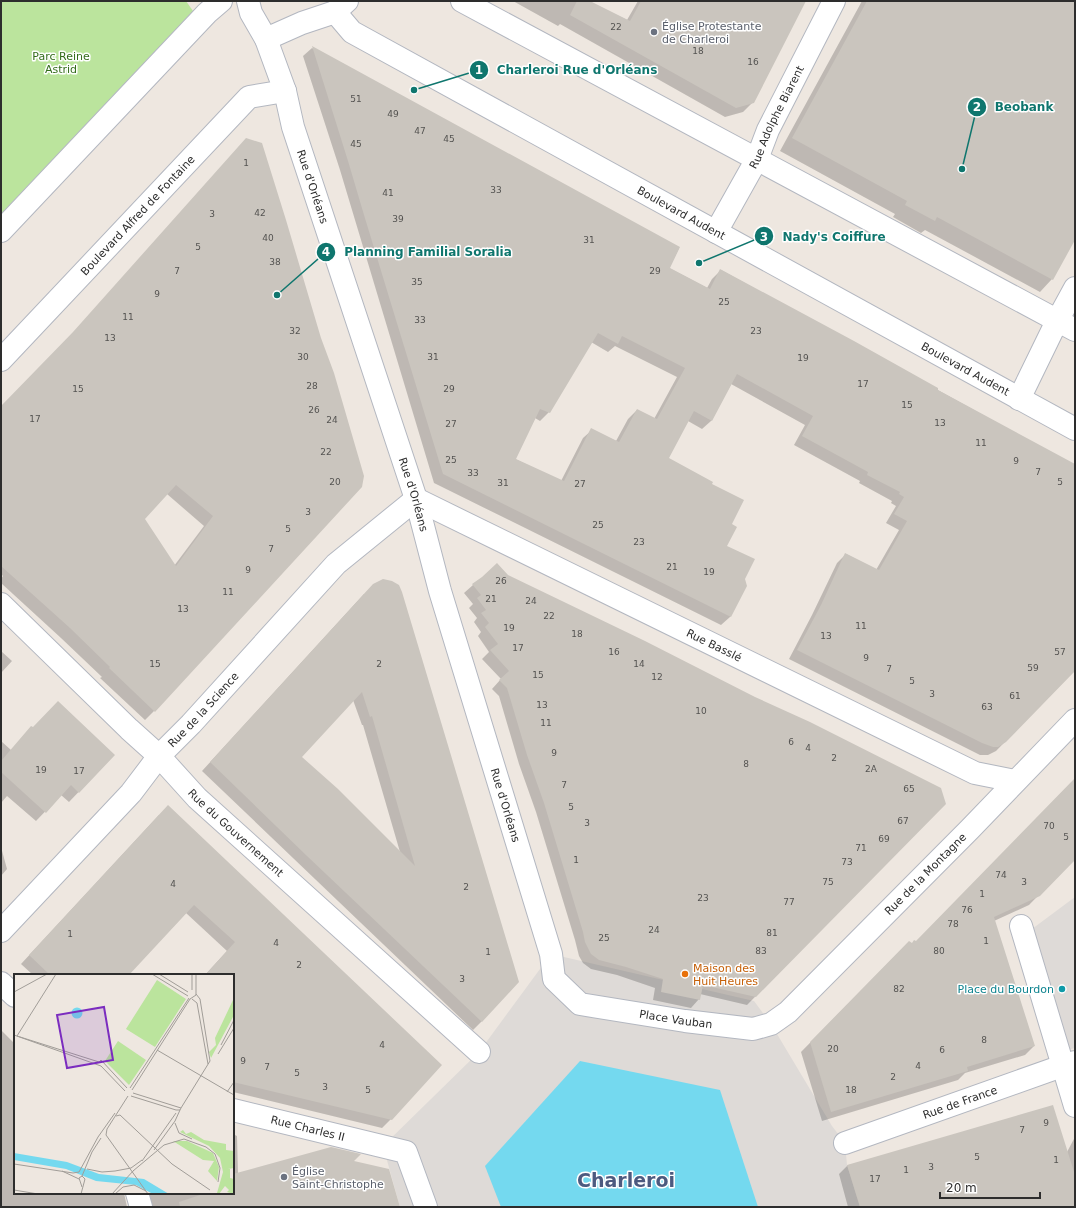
<svg xmlns="http://www.w3.org/2000/svg" width="1076" height="1208" viewBox="0 0 1076 1208" font-family="'DejaVu Sans',sans-serif">
<rect width="100%" height="100%" fill="#eee7e0"/>
<!-- green -->
<path fill="#bbe49d" d="M1 1H186L193 11 1 214Z"/>
<!-- plaza -->
<path fill="#dedad7" d="M1075 897V1048L1067 1050 1032 929Z
M551 954 754 1001 771 1024 832 1126 845 1143 847 1165 860 1207H400L383 1146 479 1052Z"/>
<!-- water -->
<path fill="#74d9ef" d="M580 1061 720 1090 758 1207H501L485 1166Z"/>
<!-- shadow -->
<path fill="#0003" fill-rule="evenodd" d="M513 1H587L627 20 638 1H788L753 102 743 112 725 117 560 24 558 26Z
M862 1H1075V238L1052 279 1040 292 925 230 921 233 893 217 895 214 780 151Z
M312 48 679 248 669 268 707 288 712 279 721 270 1075 466V670L996 751 988 755H980L789 659 812 615 837 563 846 554 876 570 899 530 886 523 896 506 891 503 892 501 859 483 860 481 794 445 805 425 731 384 711 421 702 429 688 421 667 458 731 524 726 546 744 579 746 585 730 617 721 625 434 483 340 170 303 56ZM591 342 608 352 615 346 677 377 654 419 637 410 628 419 616 441 592 430 583 438 561 481 515 459 535 418 540 421 549 412Z
M320 338 154 711 145 720 100 678 102 677 61 638 1 583V579L3 576 1 574V407ZM167 494 204 526 174 566 143 519Z
M507 576 945 803 747 1005 700 994 699 999 691 1008 653 1000 655 988 617 975 591 969 583 963 579 956 575 940 536 812 519 764 499 696 492 689 501 679 482 659 489 652 478 636 481 632 474 622 477 618 469 608 473 604 464 593 473 585Z
M364 594 482 1021 473 1030 202 771ZM353 700 362 725H363L400 852 301 757Z
M1 651 12 661 1 673Z
M1 741 11 750 114 755 69 802 61 795 36 821 7 796 1 803Z
M1075 779V858L1029 905 994 921 1034 1046 1025 1055 965 1073 958 1080 822 1121 801 1052 909 942 912 944 916 943Z
M159 815 391 1119 382 1128 233 1092V975H205L227 951 186 913 129 973 132 975H33L21 964Z
M1 847 7 869 1 876Z
M1 1030 15 1044V1193H124L127 1207H1Z
M233 1134 237 1136 238 1174 352 1162 399 1207H139L130 1193H233Z
M1075 1137V1207H848L839 1174 848 1165 1067 1152Z"/>
<!-- building -->
<path fill="#cac5be" fill-rule="evenodd" d="M577 1H590L630 21 641 1H806L754 103 736 108 570 15Z
M867 1H1075V240L1053 280 937 217 935 221 905 205 907 201 792 138Z
M312 46 680 247 670 268 710 289 720 269 854 341 938 388V390L1075 464V671L1006 742 998 747H993L982 743 797 650 821 605 845 553 879 570 907 521 894 514 904 497 899 494 900 492 867 475 868 472 802 436 813 416 737 374 712 421 694 411 669 458 713 482 712 484 744 500 732 524 737 527 727 546 755 559 745 579 747 586 731 617 443 474 364 215 348 161ZM598 333 618 344 622 336 685 368 657 419 637 409 619 442 591 428 564 481 516 459 540 409 550 413Z
M246 138 262 143 286 220 321 338 334 373 364 476 362 487 155 712 109 668 110 667 70 628 1 566V406L73 332ZM176 485 213 516 176 566 145 519Z
M497 563 508 575 645 641 755 697 810 722 941 788 946 804 756 997 703 985 700 1000 661 992 663 979 626 967 599 960 591 954 585 942 583 932 544 803 527 755 507 688 499 680 509 671 490 650 498 644 485 627 489 623 481 613 486 610 477 598 481 595 472 584 482 577Z
M383 579 392 581 399 585 402 592 519 982 482 1022 307 856 210 762 373 584ZM362 692 370 717 372 716 415 866 338 789 302 757Z
M58 701 115 755 79 793 71 785 46 813 1 772V761L31 726 33 727Z
M1075 778V860L1040 896 994 917 1035 1046 967 1067 968 1071 831 1112 810 1042 909 941 912 943 914 940 916 941Z
M168 805 442 1065 392 1120 233 1082V975H205L235 942 194 905 129 975H50L29 955Z
M1053 1105 1075 1175V1207H860L847 1165Z
M331 1147 361 1154 354 1161 389 1169 400 1207H180L179 1202 206 1193H233V1174Z"/>
<g fill="none" stroke-linecap="round" stroke-linejoin="round">
<defs>
<g id="street">
<path id="s1" d="M266 39 285 91 293 127 416 499 440 591 551 954 554 979 580 1004 685 1021 753 1029 771 1024 788 1012 970 829 1075 720"/>
<path d="M1 231 207 13 221 1"/>
<path id="s2" d="M716 232 757 159 768 130 834 1"/>
<path id="s3" d="M1 360 249 97 285 91"/>
<path d="M1019 399 1057 321 1075 288"/>
<path id="s4" d="M416 499 975 773 1015 781"/>
<path id="s5" d="M1 604 129 729 159 756 197 798 479 1052"/>
<path d="M1021 926 1075 1106"/>
<path id="s6" d="M1 931 131 793 159 756 191 724 336 564 416 499"/>
<path d="M1 983 15 996"/>
<path id="s7" d="M233 1110 406 1152 426 1207"/>
<path id="s8" d="M845 1143 1062 1066 1075 1062"/>
<path d="M137 1193 141 1207"/>
</g>
<g id="secondary">
<path d="M248 1 251 13 266 39 302 23 335 12 347 1"/>
<path d="M462 1 1075 330"/>
<path id="s9" d="M335 12 352 32 1075 429"/>
</g>
</defs>
<!-- street casing -->
<use href="#street" stroke="#b3b7c0" stroke-width="24"/>
<!-- secondary casing -->
<use href="#secondary" stroke="#b3b7c0" stroke-width="24"/>
<!-- street -->
<use href="#street" stroke="#fff" stroke-width="22"/>
<!-- secondary -->
<use href="#secondary" stroke="#fff" stroke-width="22"/>
</g>
<!-- markers -->
<g fill="#6b7280" stroke="#fff" stroke-width="1.5">
<circle cx="654" cy="32" r="4"/>
<circle cx="284" cy="1177" r="4"/>
</g>
<circle fill="#e8710a" stroke="#fff" stroke-width="1.5" cx="685" cy="974" r="4"/>
<circle fill="#0f9aa8" stroke="#fff" stroke-width="1.5" cx="1062" cy="989" r="4"/>
<g text-anchor="middle" stroke-width="3" stroke-linejoin="round" paint-order="stroke">
<!-- number labels -->
<g font-size="9" fill="#545351">
<text x="616" y="30">22</text>
<text x="698" y="54">18</text>
<text x="753" y="65">16</text>
<text x="356" y="102">51</text>
<text x="393" y="117">49</text>
<text x="420" y="134">47</text>
<text x="449" y="142">45</text>
<text x="356" y="147">45</text>
<text x="246" y="166">1</text>
<text x="496" y="193">33</text>
<text x="388" y="196">41</text>
<text x="260" y="216">42</text>
<text x="212" y="217">3</text>
<text x="398" y="222">39</text>
<text x="268" y="241">40</text>
<text x="589" y="243">31</text>
<text x="198" y="250">5</text>
<text x="275" y="265">38</text>
<text x="177" y="274">7</text>
<text x="655" y="274">29</text>
<text x="417" y="285">35</text>
<text x="157" y="297">9</text>
<text x="724" y="305">25</text>
<text x="128" y="320">11</text>
<text x="420" y="323">33</text>
<text x="295" y="334">32</text>
<text x="756" y="334">23</text>
<text x="110" y="341">13</text>
<text x="303" y="360">30</text>
<text x="433" y="360">31</text>
<text x="803" y="361">19</text>
<text x="863" y="387">17</text>
<text x="312" y="389">28</text>
<text x="78" y="392">15</text>
<text x="449" y="392">29</text>
<text x="907" y="408">15</text>
<text x="314" y="413">26</text>
<text x="35" y="422">17</text>
<text x="332" y="423">24</text>
<text x="940" y="426">13</text>
<text x="451" y="427">27</text>
<text x="981" y="446">11</text>
<text x="326" y="455">22</text>
<text x="451" y="463">25</text>
<text x="1016" y="464">9</text>
<text x="1038" y="475">7</text>
<text x="473" y="476">33</text>
<text x="335" y="485">20</text>
<text x="1060" y="485">5</text>
<text x="503" y="486">31</text>
<text x="580" y="487">27</text>
<text x="308" y="515">3</text>
<text x="598" y="528">25</text>
<text x="288" y="532">5</text>
<text x="639" y="545">23</text>
<text x="271" y="552">7</text>
<text x="672" y="570">21</text>
<text x="248" y="573">9</text>
<text x="709" y="575">19</text>
<text x="501" y="584">26</text>
<text x="228" y="595">11</text>
<text x="491" y="602">21</text>
<text x="531" y="604">24</text>
<text x="183" y="612">13</text>
<text x="549" y="619">22</text>
<text x="861" y="629">11</text>
<text x="509" y="631">19</text>
<text x="577" y="637">18</text>
<text x="826" y="639">13</text>
<text x="518" y="651">17</text>
<text x="614" y="655">16</text>
<text x="1060" y="655">57</text>
<text x="866" y="661">9</text>
<text x="155" y="667">15</text>
<text x="379" y="667">2</text>
<text x="639" y="667">14</text>
<text x="1033" y="671">59</text>
<text x="889" y="672">7</text>
<text x="538" y="678">15</text>
<text x="657" y="680">12</text>
<text x="912" y="684">5</text>
<text x="932" y="697">3</text>
<text x="1015" y="699">61</text>
<text x="542" y="708">13</text>
<text x="987" y="710">63</text>
<text x="701" y="714">10</text>
<text x="546" y="726">11</text>
<text x="791" y="745">6</text>
<text x="808" y="751">4</text>
<text x="554" y="756">9</text>
<text x="834" y="761">2</text>
<text x="746" y="767">8</text>
<text x="871" y="772">2A</text>
<text x="41" y="773">19</text>
<text x="79" y="774">17</text>
<text x="564" y="788">7</text>
<text x="909" y="792">65</text>
<text x="571" y="810">5</text>
<text x="903" y="824">67</text>
<text x="587" y="826">3</text>
<text x="1049" y="829">70</text>
<text x="1066" y="840">5</text>
<text x="884" y="842">69</text>
<text x="861" y="851">71</text>
<text x="576" y="863">1</text>
<text x="847" y="865">73</text>
<text x="1001" y="878">74</text>
<text x="828" y="885">75</text>
<text x="1024" y="885">3</text>
<text x="173" y="887">4</text>
<text x="466" y="890">2</text>
<text x="982" y="897">1</text>
<text x="703" y="901">23</text>
<text x="789" y="905">77</text>
<text x="967" y="913">76</text>
<text x="953" y="927">78</text>
<text x="654" y="933">24</text>
<text x="772" y="936">81</text>
<text x="70" y="937">1</text>
<text x="604" y="941">25</text>
<text x="986" y="944">1</text>
<text x="276" y="946">4</text>
<text x="761" y="954">83</text>
<text x="939" y="954">80</text>
<text x="488" y="955">1</text>
<text x="299" y="968">2</text>
<text x="462" y="982">3</text>
<text x="899" y="992">82</text>
<text x="984" y="1043">8</text>
<text x="382" y="1048">4</text>
<text x="833" y="1052">20</text>
<text x="942" y="1053">6</text>
<text x="243" y="1064">9</text>
<text x="918" y="1069">4</text>
<text x="267" y="1070">7</text>
<text x="297" y="1076">5</text>
<text x="893" y="1080">2</text>
<text x="325" y="1090">3</text>
<text x="368" y="1093">5</text>
<text x="851" y="1093">18</text>
<text x="1046" y="1126">9</text>
<text x="1022" y="1133">7</text>
<text x="977" y="1160">5</text>
<text x="1056" y="1163">1</text>
<text x="931" y="1170">3</text>
<text x="906" y="1173">1</text>
<text x="875" y="1182">17</text>
</g>
<!-- worship labels -->
<g font-size="11" fill="#5b616d" stroke="#fff" text-anchor="start">
<text x="662" y="30">Église Protestante<tspan x="662" dy="13">de Charleroi</tspan></text>
<text x="292" y="1175">Église<tspan x="292" dy="13">Saint-Christophe</tspan></text>
</g>
<!-- park labels -->
<g font-size="11" fill="#336c1b" stroke="#fff">
<text x="61" y="60">Parc Reine<tspan x="61" dy="13">Astrid</tspan></text>
</g>
<!-- street labels -->
<g font-size="11" fill="#2d2d2d" stroke="#fff">
<text dy="4" stroke="none"><textPath href="#s2" startOffset="130">Rue Adolphe Biarent</textPath></text>
<text dy="4" stroke="none"><textPath href="#s1" startOffset="155">Rue d'Orléans</textPath></text>
<text dy="4" stroke="none"><textPath href="#s9" startOffset="402">Boulevard Audent</textPath></text>
<text dy="4" stroke="none"><textPath href="#s3" startOffset="199">Boulevard Alfred de Fontaine</textPath></text>
<text dy="4" stroke="none"><textPath href="#s9" startOffset="726">Boulevard Audent</textPath></text>
<text dy="4" stroke="none"><textPath href="#s1" startOffset="479">Rue d'Orléans</textPath></text>
<text dy="4" stroke="none"><textPath href="#s4" startOffset="332">Rue Basslé</textPath></text>
<text dy="4" stroke="none"><textPath href="#s6" startOffset="300">Rue de la Science</textPath></text>
<text dy="4" stroke="none"><textPath href="#s1" startOffset="803">Rue d'Orléans</textPath></text>
<text dy="4" stroke="none"><textPath href="#s5" startOffset="328">Rue du Gouvernement</textPath></text>
<text dy="4" stroke="none"><textPath href="#s1" startOffset="1429">Rue de la Montagne</textPath></text>
<text dy="4" stroke="none"><textPath href="#s1" startOffset="1117">Place Vauban</textPath></text>
<text dy="4" stroke="none"><textPath href="#s8" startOffset="122">Rue de France</textPath></text>
<text dy="4" stroke="none"><textPath href="#s7" startOffset="77">Rue Charles II</textPath></text>
</g>
<!-- food labels -->
<g font-size="11" fill="#c56008" stroke="#fff" text-anchor="start">
<text x="693" y="972">Maison des<tspan x="693" dy="13">Huit Heures</tspan></text>
</g>
<!-- culture labels -->
<g font-size="11" fill="#0d838f" stroke="#fff" text-anchor="end">
<text x="1054" y="993">Place du Bourdon</text>
</g>
<!-- town labels -->
<g font-size="19" font-weight="bold" fill="#4c5a7f" stroke="#fff">
<text x="626" y="1187">Charleroi</text>
</g>
</g>
<!-- overview -->
<g transform="translate(14 974)">
<rect width="220" height="220" fill="#eee7e0"/>
<path d="M143 6 172 25 141 73 112 55ZM219 26 220 41 197 84 195 78 202 71 201 64ZM104 67 132 86 115 111 91 87ZM169 156 172 160 177 158 190 166 212 170V176L220 177V194L214 195H216V204L220 205V220L213 218 215 216 211 212 205 220 203 219 209 198 206 184 195 172 166 158ZM159 167H173L199 179 205 193 203 207 194 197 200 187 189 186Z" fill="#bbe49d"/>
<path d="M57.5 39a5.5 5.5 0 1 1 11 0a5.5 5.5 0 1 1-11 0ZM0 179 53 188 85 200 130 205 155 220H139L122 211 82 207 52 195 0 186Z" fill="#74d9ef"/>
<path fill="none" stroke="#a19d98" stroke-width="1" d="M138 0 174 22M145 0 174 18M178 16V0M0 18 33 0M176 25 182 21V0M178 25 183 29 194 90M0 61 87 92 111 117M3 62 85 88M3 62 42 0M207 71 220 46M143 76 220 121M204 80 220 54M84 89 87 86 113 114M116 114 175 24M118 116 176 25M213 118 220 108M119 119 167 134M114 122 93 155 92 161 134 220M117 122 162 136H166L167 134M167 134 196 87 186 25 182 20M102 142 106 141 158 190 196 216M161 147 166 136M161 149 165 159 178 165M140 176 161 147M128 187 162 139M0 190 59 199 65 198 84 163 101 139M73 195 88 198 101 197M48 197 65 205M101 197 117 194 128 186M119 197 150 171 170 165 192 173 201 180 206 194 204 208M68 202 78 178 87 164M120 211 132 217M0 216 24 220M67 220 71 205 68 202 65 204 68 213M98 220 120 196M101 220 109 213 120 211"/>
<path fill="#7b2cbf" fill-opacity="0.15" stroke="#7b2cbf" stroke-width="2" d="M90 33 99 86 53 94 43 41Z"/>
<rect width="220" height="220" fill="none" stroke="#2d2d2d" stroke-width="2"/>
</g>
<!-- callouts -->
<path fill="none" stroke="#0f766e" stroke-width="1.5" d="M414 90L479 70M962 169L977 107M699 263L764 236M277 295L326 252"/>
<g fill="#0f766e" stroke="#fff" stroke-width="1.5">
<circle cx="414" cy="90" r="4"/>
<circle cx="962" cy="169" r="4"/>
<circle cx="699" cy="263" r="4"/>
<circle cx="277" cy="295" r="4"/>
<circle cx="479" cy="70" r="10"/>
<circle cx="977" cy="107" r="10"/>
<circle cx="764" cy="236" r="10"/>
<circle cx="326" cy="252" r="10"/>
</g>
<g font-size="12" text-anchor="middle" font-weight="bold" fill="#fff">
<text x="479" y="74">1</text>
<text x="977" y="111">2</text>
<text x="764" y="241">3</text>
<text x="326" y="256">4</text>
</g>
<g font-size="12" text-anchor="middle" font-weight="bold" fill="#0f766e" stroke="#fff" stroke-width="3" stroke-linejoin="round" paint-order="stroke">
<text x="577" y="74">Charleroi Rue d'Orléans</text>
<text x="1024" y="111">Beobank</text>
<text x="834" y="241">Nady's Coiffure</text>
<text x="428" y="256">Planning Familial Soralia</text>
</g>
<!-- border -->
<rect width="1076" height="1208" fill="none" stroke="#2d2d2d" stroke-width="4"/>
<!-- scale -->
<path d="M940 1192v6h100v-6" fill="none" stroke="#2d2d2d" stroke-width="2"/>
<text x="946" y="1192" font-size="12" fill="#2d2d2d" stroke="#ffffff" stroke-width="3" paint-order="stroke">20 m</text>
</svg>
